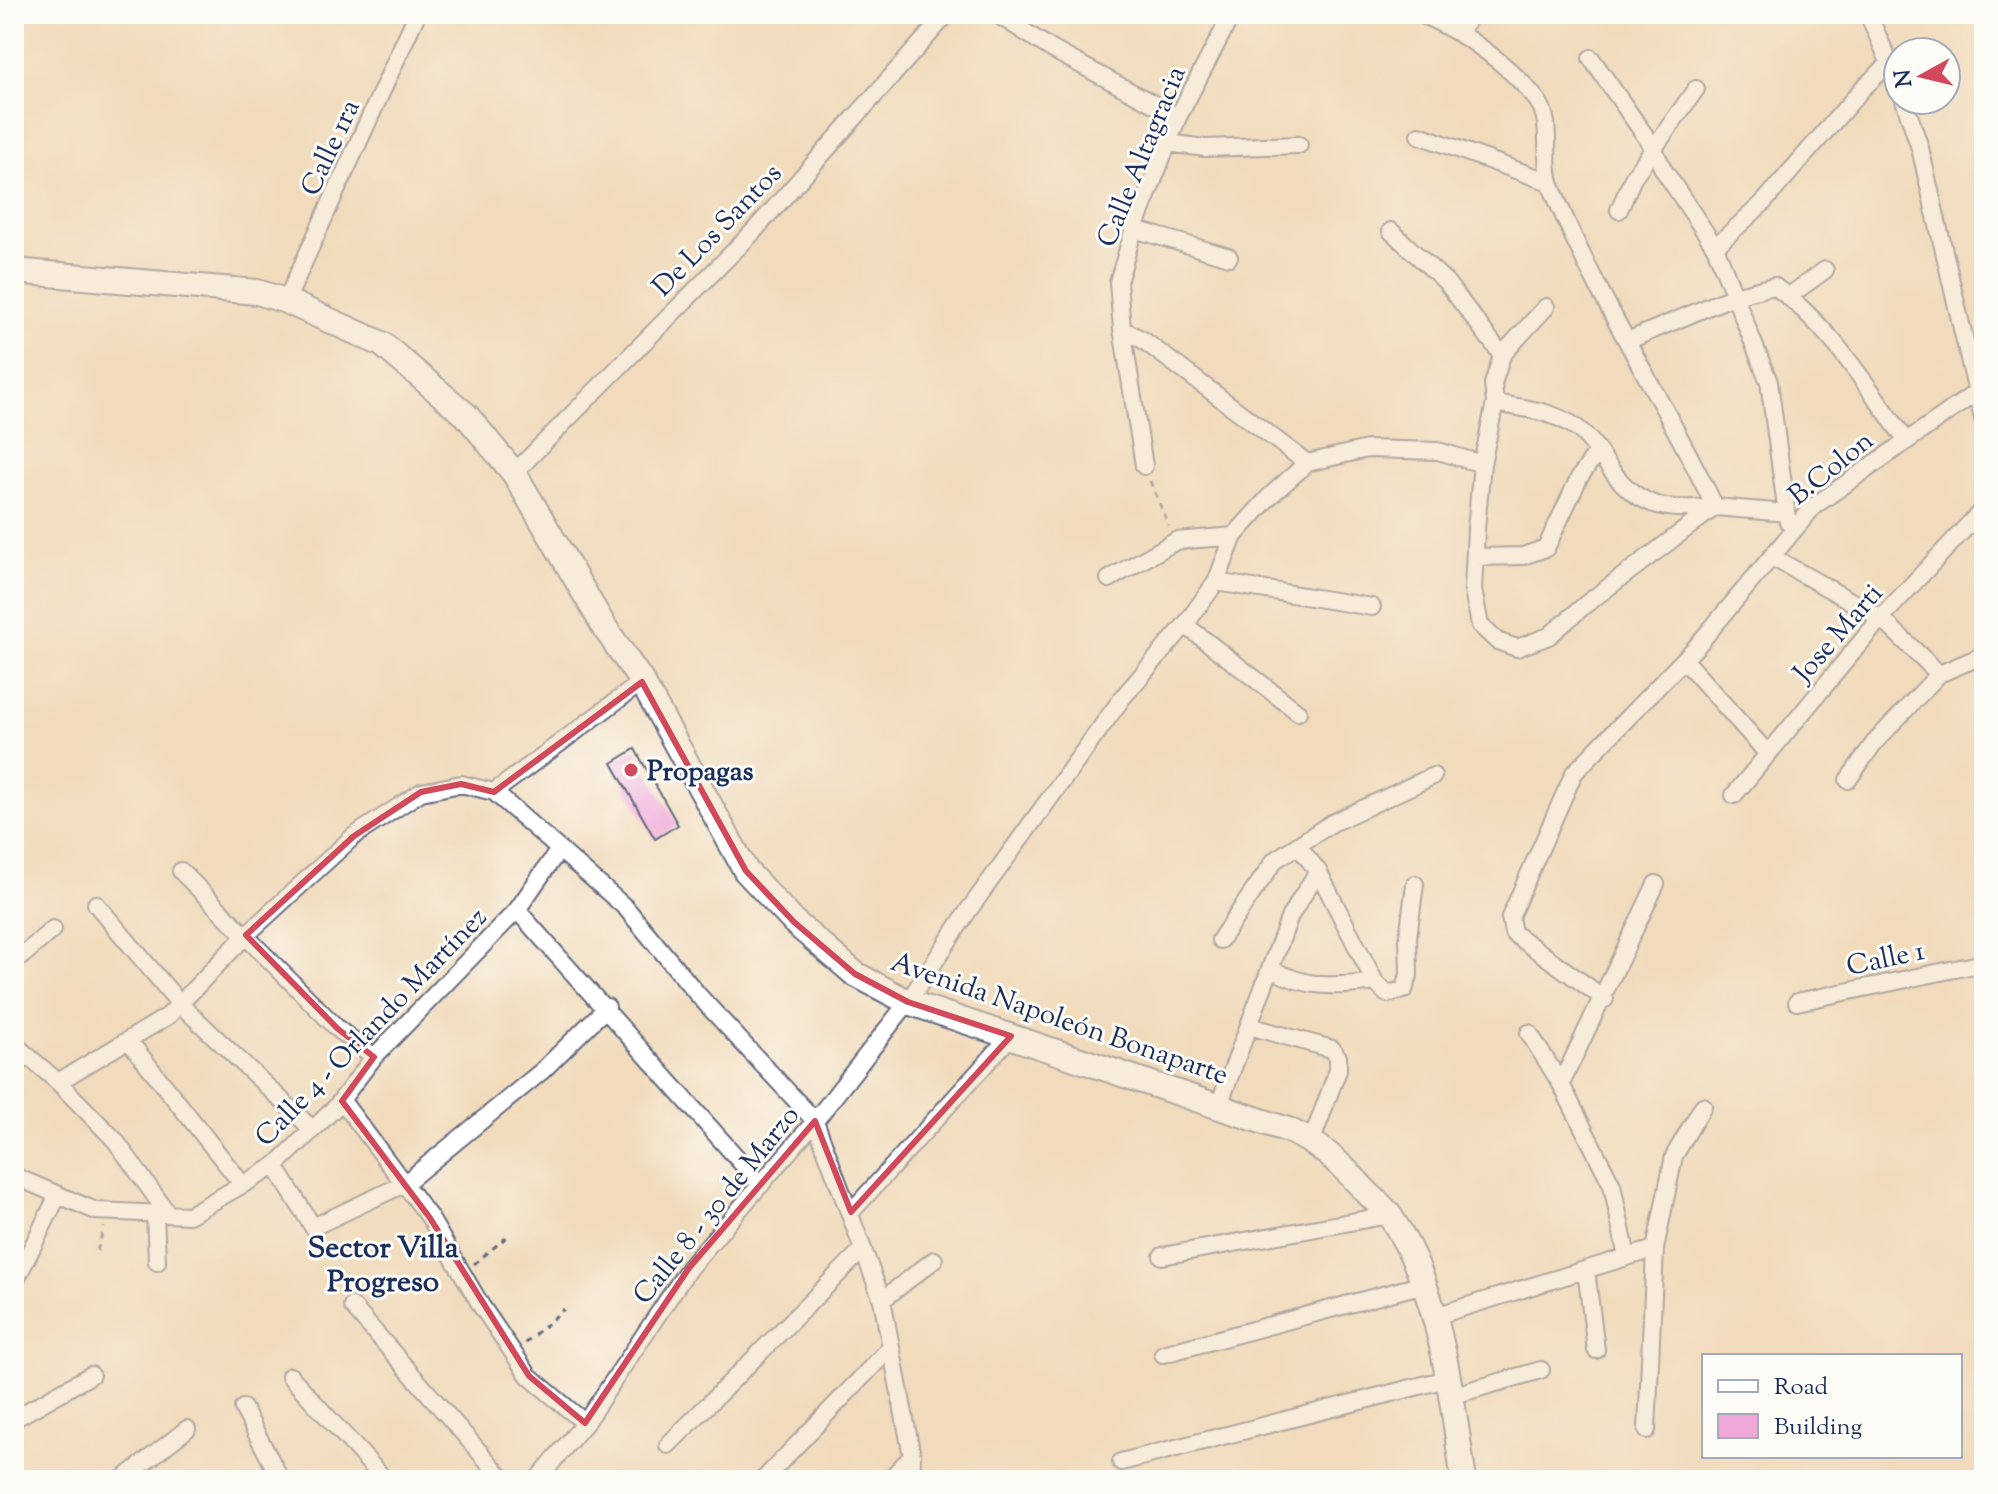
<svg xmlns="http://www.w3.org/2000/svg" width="1998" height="1494" viewBox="0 0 1998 1494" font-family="'Sorts Mill Goudy',serif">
<rect width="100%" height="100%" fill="#fdfcf7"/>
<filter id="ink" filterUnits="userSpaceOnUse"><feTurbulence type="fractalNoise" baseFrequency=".0125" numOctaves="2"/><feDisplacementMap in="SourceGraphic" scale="16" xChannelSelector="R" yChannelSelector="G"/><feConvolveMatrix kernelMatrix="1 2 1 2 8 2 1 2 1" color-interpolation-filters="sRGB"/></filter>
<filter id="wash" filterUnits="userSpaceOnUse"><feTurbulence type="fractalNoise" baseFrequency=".006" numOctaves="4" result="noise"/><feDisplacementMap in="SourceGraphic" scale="32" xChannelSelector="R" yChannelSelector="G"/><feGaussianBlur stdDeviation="1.8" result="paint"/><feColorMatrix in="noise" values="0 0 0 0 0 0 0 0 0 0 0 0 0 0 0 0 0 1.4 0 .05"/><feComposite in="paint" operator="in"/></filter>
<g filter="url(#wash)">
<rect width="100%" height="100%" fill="#f1dbbc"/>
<g id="blocks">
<!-- building -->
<path fill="#efa8d8" d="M635 749 678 825 655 839 612 763Z"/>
</g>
</g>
<g filter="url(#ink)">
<use href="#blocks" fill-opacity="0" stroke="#666b7f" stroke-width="2"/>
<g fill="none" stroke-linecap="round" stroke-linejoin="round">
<defs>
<path id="minor" d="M997 14 1053 50 1178 117
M1421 14C1464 33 1507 62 1537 100 1555 123 1541 162 1552 188 1597 299 1664 400 1715 507 1670 510 1642 511 1612 471 1601 457 1592 439 1577 428 1554 411 1523 408 1495 403
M1868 14 1898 82
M1982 14 1984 19
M1460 31 1472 14
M1591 58 1653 147 1663 169 1715 247 1769 382 1788 522
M1904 100 1920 148 1984 423
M1419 135 1549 182
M1168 143 1205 148 1299 145
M1619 210 1634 176 1696 89
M1134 229 1229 257
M1391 231 1446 282 1502 355
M1715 247 1763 203 1863 88 1891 62
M1789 296 1825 270
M286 301 417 14
M1546 307 1502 355 1493 384 1495 403 1482 464 1476 529 1473 590 1480 625 1497 641 1517 648 1549 636 1586 604 1715 507 1787 513
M1122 329 1143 340 1307 463
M1627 341 1734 296 1774 286C1829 324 1867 387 1906 440
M1144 466 1122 329 1118 282 1134 229 1178 117 1232 14
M514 473 753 232 947 14
M1475 557 1523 556 1546 548 1579 478 1598 451
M1772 557 1881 618 1939 674
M1109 579 1176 541 1234 536
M1216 582 1372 607
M1185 625 1298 712
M1684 660 1768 754
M1848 780 1874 743 1939 674 1984 655
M494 792 642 682
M1734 795 1881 618 1984 508
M181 871 338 1029 374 1057
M1318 871 1375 982 1387 994 1404 990 1409 975 1408 937 1415 884
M96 904 180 1004 311 1128
M517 910 761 1185
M1220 940 1275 860 1332 823 1433 776
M14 963 53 929
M1272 969C1306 989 1337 987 1375 982
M1605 999 1513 933 1510 917 1574 773 1697 646 1814 506 1984 387
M1797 1002 1984 963
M1249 1026 1332 1049 1338 1057V1070L1312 1140
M1529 1033 1561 1084
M129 1041 242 1184
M14 1044 58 1082 115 1140 168 1214
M58 1082 168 1016 246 935 354 836 421 792 461 784 494 792 626 908 699 996 815 1121 882 1300 912 1456 911 1480
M342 1101 430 1218 482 1307 529 1376 585 1423
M1219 1105 1290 916 1318 871 1298 846
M275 1166 313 1227 404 1184 542 1071 607 1007
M14 1176 96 1211 189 1215 275 1166 335 1108 374 1057 517 910 558 851
M851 1212 1011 1036
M155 1214 157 1262
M1162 1256 1389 1215
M1627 1257 1655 1249 1674 1156 1703 1106
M1586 1270 1596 1350
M14 1284 58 1195
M882 1300 934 1260
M352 1306 504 1480
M1435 1316 1627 1257 1612 1185 1561 1084 1656 884
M1163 1354 1424 1284
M290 1376 385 1480
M1451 1396 1541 1370
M243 1408 281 1480
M14 1419 91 1375
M1647 1430 1655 1249
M668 1445 862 1250
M1121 1462 1447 1379
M122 1480 187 1429
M537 1480 585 1423 689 1268 815 1121 908 1002 968 911 1123 697 1185 625 1216 582 1234 536 1269 497 1307 463 1367 449 1438 451 1482 464
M763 1480 891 1347
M889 1480 912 1456"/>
<path id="secondary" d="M14 271 257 292 286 301 382 344 466 415 514 473 605 628 642 682 746 871 794 922 855 974 908 1002 1288 1130C1318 1143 1338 1161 1360 1185 1369 1196 1382 1205 1390 1216 1442 1293 1450 1391 1464 1480"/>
</defs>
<!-- minor casing -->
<use href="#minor" stroke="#666b7f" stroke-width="20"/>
<!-- secondary casing -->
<use href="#secondary" stroke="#666b7f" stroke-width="28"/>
<!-- path -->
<path stroke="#666b7f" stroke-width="3" stroke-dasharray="6 6" stroke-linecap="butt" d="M1150 481 1169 526
M97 1251 104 1227
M474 1264 509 1235
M525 1343 564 1309"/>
<!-- minor -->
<use href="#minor" stroke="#fff" stroke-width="16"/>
<!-- secondary -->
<use href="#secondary" stroke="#fff" stroke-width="24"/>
</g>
</g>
<!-- marked area -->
<path d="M0 0H1998V1494H0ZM642 682 746 871 794 922 855 974 908 1002 1011 1036 851 1212 815 1121 689 1268 585 1423 529 1376 430 1218 342 1101 374 1057 338 1029 246 935 354 836 421 792 461 784 494 792Z" fill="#f1dbbc" fill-opacity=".55" fill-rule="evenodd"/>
<path fill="none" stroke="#d1495b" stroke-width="6" stroke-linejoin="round" d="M642 682 746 871 794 922 855 974 908 1002 1011 1036 851 1212 815 1121 689 1268 585 1423 529 1376 430 1218 342 1101 374 1057 338 1029 246 935 354 836 421 792 461 784 494 792Z"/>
<!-- markers -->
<circle fill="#d1495b" stroke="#fdfcf7" stroke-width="3" cx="631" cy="770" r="8"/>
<g text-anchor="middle" stroke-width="6" stroke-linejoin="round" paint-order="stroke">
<!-- street labels -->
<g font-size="28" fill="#1b2f5e" stroke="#fdfcf7">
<text transform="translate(329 147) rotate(-65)" y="10">Calle 1ra</text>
<text transform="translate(1140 156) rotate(-68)" y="10">Calle Altagracia</text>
<text transform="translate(716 229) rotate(-46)" y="10">De Los Santos</text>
<text transform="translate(1830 467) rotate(-39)" y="10">B.Colon</text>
<text transform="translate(1837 632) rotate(-49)" y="10">Jose Marti</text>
<text transform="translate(1885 957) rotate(-12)" y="10">Calle 1</text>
<text transform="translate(1060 1017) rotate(19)" y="10">Avenida Napoleón Bonaparte</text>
<text transform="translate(370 1026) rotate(-46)" y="10">Calle 4 - Orlando Martínez</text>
<text transform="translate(715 1204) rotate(-51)" y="10">Calle 8 - 30 de Marzo</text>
</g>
<!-- poi labels -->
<g font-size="28" font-weight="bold" fill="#1b2f5e" stroke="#fdfcf7" text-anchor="start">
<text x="647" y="780">Propagas</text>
</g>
<!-- neighbourhood labels -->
<g font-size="30" font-weight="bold" fill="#1b2f5e" stroke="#fdfcf7">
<text x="383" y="1257">Sector Villa<tspan x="383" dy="34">Progreso</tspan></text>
</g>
</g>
<!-- margin -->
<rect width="1998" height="1494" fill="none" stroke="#fdfcf7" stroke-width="48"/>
<!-- legend -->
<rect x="1702" y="1354" width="260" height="104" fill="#fdfcf7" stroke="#a3aaba" stroke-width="2"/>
<rect x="1718" y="1380" width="40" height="12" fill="#ffffff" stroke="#a3aaba" stroke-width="2"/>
<text x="1774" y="1394" font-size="24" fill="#1b2f5e">Road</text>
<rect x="1718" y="1414" width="40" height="24" fill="#efa8d8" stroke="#a3aaba" stroke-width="2"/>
<text x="1774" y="1434" font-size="24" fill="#1b2f5e">Building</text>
<!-- north arrow -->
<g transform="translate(1922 76) rotate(262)"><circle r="38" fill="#fdfcf7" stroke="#a3aaba" stroke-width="2"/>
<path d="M0-6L14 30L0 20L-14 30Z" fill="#d1495b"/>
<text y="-12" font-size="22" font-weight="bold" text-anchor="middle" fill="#1b2f5e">N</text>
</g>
</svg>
